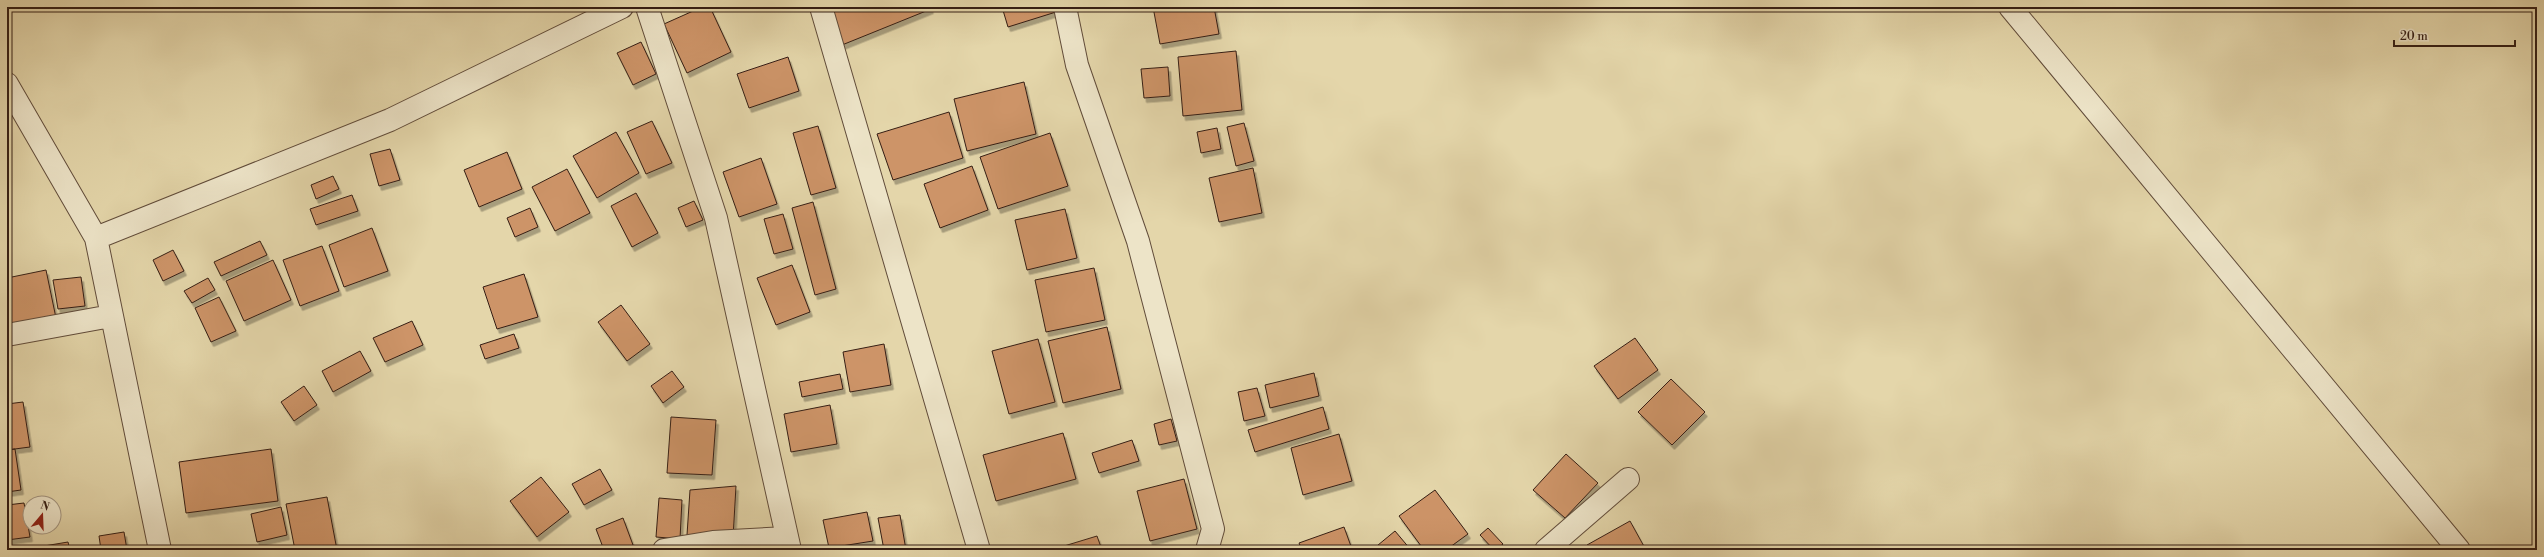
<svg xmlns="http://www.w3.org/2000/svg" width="2544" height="557" viewBox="0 0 2544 557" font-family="'Libre Bodoni',serif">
<defs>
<filter id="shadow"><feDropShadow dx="2.5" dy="4.5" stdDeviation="0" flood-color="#0004"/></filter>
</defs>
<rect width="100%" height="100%" fill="#e4d6aa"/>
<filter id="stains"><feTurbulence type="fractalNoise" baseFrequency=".005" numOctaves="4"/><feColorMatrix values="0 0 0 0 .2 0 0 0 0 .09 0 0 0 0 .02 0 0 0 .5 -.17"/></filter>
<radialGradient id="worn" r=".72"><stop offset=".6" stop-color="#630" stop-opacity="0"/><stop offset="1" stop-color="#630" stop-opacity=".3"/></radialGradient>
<!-- building -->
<path fill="#cd9468" stroke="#351e14" filter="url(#shadow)" d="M702 7H710L731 52 687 73 664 24Z
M826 7H930L931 9 842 45Z
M1002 7H1054L1056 12 1008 27Z
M1153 7H1214L1219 34 1160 44Z
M641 42 656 74 633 85 617 53Z
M1236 51 1242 110 1183 116 1178 57Z
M788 57 799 91 749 108 737 74Z
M1168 67 1170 96 1144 98 1141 69Z
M1024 82 1036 134 967 151 954 99Z
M949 112 963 158 893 180 877 134Z
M652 121 672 163 646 174 627 132Z
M1244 123 1254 161 1236 166 1227 127Z
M818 126 836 188 811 195 793 133Z
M1217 128 1221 149 1201 153 1197 132Z
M616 132 639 173 597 198 573 156Z
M1050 133 1068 186 998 209 980 157Z
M390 149 400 180 379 186 370 154Z
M507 152 522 189 479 207 464 170Z
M761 158 777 204 739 217 723 172Z
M972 166 988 210 940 228 924 184Z
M1253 168 1262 213 1219 222 1209 178Z
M567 169 590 213 555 231 532 187Z
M333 176 339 189 316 199 311 185Z
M636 193 658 233 632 247 611 206Z
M352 195 358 211 316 225 310 209Z
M694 201 703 220 686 227 678 208Z
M813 202 836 289 815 295 792 208Z
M530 208 538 227 515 237 507 218Z
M1065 209 1077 258 1027 270 1015 220Z
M783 214 793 249 774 254 764 219Z
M372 228 388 271 344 287 329 245Z
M260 241 267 255 221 276 214 262Z
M322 246 339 291 300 306 283 260Z
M173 250 184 271 163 281 153 260Z
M273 260 291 300 244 321 226 281Z
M792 265 810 312 776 325 757 278Z
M1094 268 1105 320 1046 332 1035 280Z
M46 270 56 318 7 327V278Z
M524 274 538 317 497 329 483 287Z
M81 277 85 306 58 309 53 280Z
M208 278 215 290 192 303 184 291Z
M219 297 236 331 211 342 195 308Z
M621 305 650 344 627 361 598 322Z
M412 321 423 345 385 362 373 338Z
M1107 327 1121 389 1063 403 1048 341Z
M514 334 519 348 485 359 480 345Z
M1635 338 1658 370 1618 399 1594 366Z
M1038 339 1055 402 1009 414 992 351Z
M884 344 891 385 850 392 843 352Z
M360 351 371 371 333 392 322 371Z
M672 371 684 387 663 403 651 386Z
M1314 373 1319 396 1270 408 1265 385Z
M840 374 843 389 802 397 799 382Z
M1671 379 1705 412 1672 445 1638 412Z
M304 386 317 405 294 421 281 402Z
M1257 388 1265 416 1244 421 1238 392Z
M23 402 30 447 7 450V404Z
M830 405 837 444 791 452 784 414Z
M1323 407 1329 429 1255 452 1248 430Z
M671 417 716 420 712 475 667 473Z
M1171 419 1177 441 1159 445 1154 424Z
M1063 433 1076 479 996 501 983 455Z
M1339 434 1352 481 1303 495 1291 448Z
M1132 440 1139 461 1099 473 1092 453Z
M15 449 21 490 7 492V450Z
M271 449 278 501 186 513 179 462Z
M1566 454 1598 483 1565 518 1533 490Z
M600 469 612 490 584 505 572 484Z
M541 477 569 512 537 537 510 501Z
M1184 479 1197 529 1150 541 1137 491Z
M736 486 733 538 687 535 690 490Z
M1435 490 1468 534 1446 550H1424L1399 516Z
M327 497 337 550H295L286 504Z
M659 498 682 500 680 539 656 537Z
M24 503 30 537 7 540V505Z
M281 507 287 535 257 542 251 514Z
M867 512 873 541 829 548 823 520Z
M900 515 906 550H884L878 518Z
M623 518 633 545 621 550H604L596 529Z
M1630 521 1646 550H1590L1587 545Z
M1344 527 1352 549 1302 550 1299 543Z
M1488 528 1503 544 1496 550H1494L1480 535Z
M1395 531 1411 550H1372Z
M124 532 127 550H101L99 536Z
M1097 536 1102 550H1051Z
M68 542 70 550H20Z"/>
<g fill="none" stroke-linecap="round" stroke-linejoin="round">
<defs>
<path id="minor" d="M647 7 716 218 790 550
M821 7 979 550
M1065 7 1077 65 1138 241 1213 529 1207 550
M2010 7 2459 550
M7 84 96 238 160 550
M96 238 390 120 622 7
M7 335 111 316
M664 550 713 542 786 538
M1546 550 1628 479"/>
</defs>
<!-- minor casing -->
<use href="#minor" stroke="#614c3a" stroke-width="24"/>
<!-- minor -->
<use href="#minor" stroke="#ede4c8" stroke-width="22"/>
</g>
<!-- margin -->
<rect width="2544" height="557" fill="none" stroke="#e4d6aa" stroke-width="24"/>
<rect x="8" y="8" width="2528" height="541" fill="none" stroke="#351e14" stroke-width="2"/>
<rect x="12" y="12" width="2520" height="533" fill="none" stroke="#351e14"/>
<!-- north arrow -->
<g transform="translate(42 515) rotate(19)"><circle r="19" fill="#ede4c8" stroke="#a39580"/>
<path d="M0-3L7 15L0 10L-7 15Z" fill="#8f2418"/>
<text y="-6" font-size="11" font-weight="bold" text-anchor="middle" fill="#351e14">N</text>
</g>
<!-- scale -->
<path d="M2394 40v6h121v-6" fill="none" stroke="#351e14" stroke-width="2"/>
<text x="2400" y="40" font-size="12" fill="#351e14" stroke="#ede4c8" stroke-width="3" paint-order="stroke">20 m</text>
<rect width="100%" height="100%" filter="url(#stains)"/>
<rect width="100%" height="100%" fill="url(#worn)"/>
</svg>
